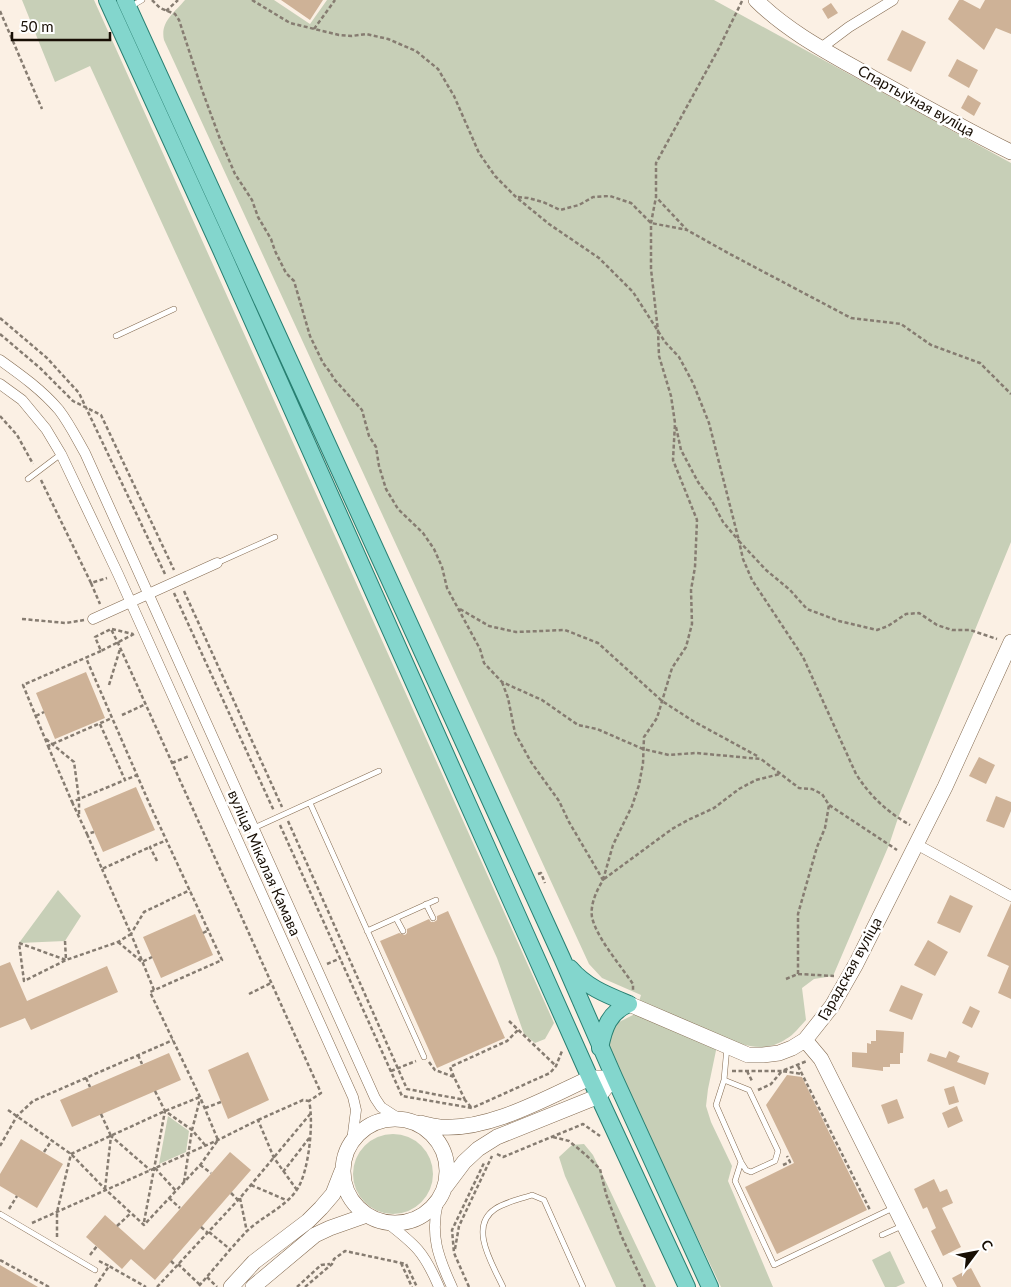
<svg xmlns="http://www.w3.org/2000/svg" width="1011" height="1287" viewBox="0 0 1011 1287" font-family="Lato,sans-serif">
<rect width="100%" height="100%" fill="#fbf0e4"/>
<!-- green -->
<path fill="#c7cfb7" d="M22 0H94L554 1023 545 1039 535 1043 524 1034 497 958 375 688 90 66 55 82Z
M185 0H274L310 24 327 0H714L1011 163V542L898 818 889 845 833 976 814 979 802 988 806 1020C800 1026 794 1035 786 1039 764 1054 742 1045 719 1036L708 1089 706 1106 711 1122 732 1166 728 1181 773 1287H721L607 1048 615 1024 635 1014 641 995 602 978 589 964 164 40C160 22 174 13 185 0Z
M58 890 81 916 65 941 19 943Z
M168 1116 189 1131 186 1152 159 1164Z
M353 1174a40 40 0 1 1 80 0a40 40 0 1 1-80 0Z
M584 1144 593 1155 656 1287H616L565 1176 559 1157 572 1145Z
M890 1251 905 1283 896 1287H885L872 1260Z"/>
<!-- building -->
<path fill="#ceb297" d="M281 0H323L310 20Z
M959 0H963L980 9 985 0H1011V34L996 28 984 50 948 19Z
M831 3 838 13 828 19 822 9Z
M902 30 926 42 911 72 887 60Z
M957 59 978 70 969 88 948 76Z
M968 95 981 103 974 116 961 108Z
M86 672 105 718 55 739 36 693Z
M979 757 995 765 986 784 969 776Z
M136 787 155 830 103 852 84 809Z
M996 796 1011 802V811L1004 828 986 821Z
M950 895 973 906 960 933 937 923Z
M1011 903V999L998 993 1009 966 987 956Z
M448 911 505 1038 437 1068 380 941 399 933 405 935 407 933V929L429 919 431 922H434L437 920V916Z
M195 914 213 955 161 978 143 937Z
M928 940 948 952 935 976 914 965Z
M10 962 27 1001 107 966 118 992 31 1030 25 1018 0 1028V966Z
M901 985 923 994 912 1020 889 1011Z
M970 1006 980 1011 972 1028 962 1023Z
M876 1030 904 1032 903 1053H900V1064H890V1067H883V1071L852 1067V1052L867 1053V1043L871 1044V1041H876Z
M949 1051 960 1056 957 1062 989 1073 985 1085 927 1061 930 1053 946 1058Z
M248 1052 269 1100 228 1119 208 1070Z
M169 1053 181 1080 72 1127 60 1100Z
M787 1075 802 1077 867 1210 777 1254 745 1187 794 1163 766 1105Z
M954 1086 959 1102 949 1105 944 1089Z
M897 1099 904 1118 888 1124 881 1105Z
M957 1106 963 1121 948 1128 942 1113Z
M21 1139 63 1164 37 1208 0 1186V1174Z
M230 1152 251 1170 155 1280 131 1259 122 1269 86 1237 105 1215 144 1250Z
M934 1179 940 1192 947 1189 953 1203 942 1208 961 1247 943 1256 931 1231 936 1228 927 1207 923 1209 914 1189Z
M0 1265 38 1287H0Z
M971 1268 981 1287H957L952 1278Z"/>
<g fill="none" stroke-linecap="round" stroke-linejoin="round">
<defs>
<path id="lane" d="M130 7 142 0
M116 336 174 309
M28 479 61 454
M217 563 275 537
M310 803 424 1057
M254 828 379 771
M426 904 433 918
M396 918 403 931
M367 931 436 900
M724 1080 749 1090 778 1151 775 1161 751 1172 746 1170 741 1162 716 1105 724 1080 727 1047
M741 1162 735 1181 774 1265 893 1208
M0 1214 95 1270
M882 1235 902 1226
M503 1287C493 1265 468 1227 495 1209 505 1202 521 1199 532 1195L544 1200 583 1287"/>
<path id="street" d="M821 48 849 27 893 0
M0 360C21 375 42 390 59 410 69 423 77 439 85 453L375 1098 381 1107 398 1118
M0 384 22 400 46 429 61 454 118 574 353 1097 356 1110 352 1141
M93 619 217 563
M916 844 1011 896
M438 1202C430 1235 438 1257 452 1287
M386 1222C416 1245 424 1252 439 1287"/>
<path id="secondary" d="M756 0C789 33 833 55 873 78 919 103 964 129 1011 152
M629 1004 748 1055H763L779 1053 792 1048 805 1040 832 1006 856 964 945 787 1011 642
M805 1040 821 1059 935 1287
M343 1171a52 52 0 1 1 104 0a52 52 0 1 1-104 0Z
M421 1123C427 1125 434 1126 440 1127 489 1131 546 1098 590 1078H601
M446 1186 464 1162 478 1149 497 1137 599 1096 614 1077
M231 1287 254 1262 308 1221 321 1208 333 1194 342 1171
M253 1287 315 1235 330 1228 367 1215"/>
<path id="primary" d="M107 0 221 250 590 1078 687 1287
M125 0 562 958 614 1077 710 1287
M570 968C586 987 607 995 629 1004
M600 1048C604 1028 609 1012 629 1004"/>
</defs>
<!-- lane casing -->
<use href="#lane" stroke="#836a50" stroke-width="6"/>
<!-- street casing -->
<use href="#street" stroke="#836a50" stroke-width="11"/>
<!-- secondary casing -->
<use href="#secondary" stroke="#836a50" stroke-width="16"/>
<!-- primary casing -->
<use href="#primary" stroke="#287f71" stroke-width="18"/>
<!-- path -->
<path stroke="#867c71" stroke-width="2.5" stroke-dasharray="4 2.5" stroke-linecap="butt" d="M152 0 160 8 175 14 179 20 202 90 220 139 235 174 252 200 258 217 271 239 275 251 286 273 294 281 310 336 323 363 330 372 334 379 362 410 369 436 376 447 379 466 386 489 398 509 423 533 434 549 442 567 447 588 480 649 484 663 502 682 542 700 578 725 597 729 643 749 669 755 696 753 761 759 799 788 812 789 822 794 829 805 897 850
M252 0 290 23 339 35 352 36 366 34 388 39 416 51 438 69 454 96 479 153 495 176 516 197 549 224 599 258 633 292 665 342 679 357 693 383 709 423 739 541 766 570 790 590 807 609 839 621 877 630 888 626 906 614 919 613 937 625 952 630H970L997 639
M742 1 719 48 656 163V197L687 230 728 253 851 318 901 324 931 345 980 363 1011 394
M0 11 42 109
M166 11 178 0
M314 29 335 0
M518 197 528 198 543 202 560 210 579 205 593 197 610 196 631 203 651 223 687 230
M0 318 47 358 79 393 165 574
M0 334 40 368 73 401 101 415 174 570
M0 416 17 435 33 464
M676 427 681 450 698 482 712 501 723 522 739 541 743 559 752 580 803 657 856 774C870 796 887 812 910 825
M41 480 91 583 107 578
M91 583 100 604
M184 591 282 807
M174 593 274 811
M460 609 489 626 516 632 565 630 598 643 662 701 693 721 759 757
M22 619 66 623 84 620
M112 629 133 634
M134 634 101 651 95 637 111 629 118 643 321 1093 309 1101C314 1121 309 1174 296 1191 284 1208 261 1217 246 1232 229 1250 214 1269 198 1287
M101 651 23 685 48 746 112 718
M502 682 508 698 515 733 531 762 559 801 569 822 603 880C597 890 590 904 592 917 596 937 621 966 633 984V990
M109 685 120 649
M122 715 146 704
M36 716 44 712
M100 724 125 780 137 775
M46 739 74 762 79 799V817
M48 746 72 802 125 780
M172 763 189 756
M72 802 87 834 94 832
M288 821 407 1089 465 1100 471 1107
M280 825 402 1096 472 1108 550 1073 556 1066 562 1051
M87 834 102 869 150 847
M157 861 150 847 167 840
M538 874 541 873 545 883
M604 879 672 829 688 820 714 808 739 789 756 780 780 774
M603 880 613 845 632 806 639 785 643 763 644 737 657 718 672 668 686 647 692 624 691 590 695 567 697 520 673 460 675 423 671 396 659 356 658 331 651 269V223L656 197
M203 933 209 930
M65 941 66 960 19 943 24 981 66 960 118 942 131 934 102 869
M118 942 142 962 152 957
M327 964 341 958
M798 974V914L817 847 825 828 829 805
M786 979 798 974 834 976
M154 990 131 934 144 912 190 890
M249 994 271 983
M509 1021 556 1066
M138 1055 142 1064
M429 1062 435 1070 454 1077 465 1100
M798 1066 870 1210
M391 1071 416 1061
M732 1071H782L807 1061
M747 1071 752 1081
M454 1077 450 1067 507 1041 518 1030
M86 1078 90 1087
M758 1090 771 1084 782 1071 802 1074
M155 1091 165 1111 192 1130 205 1145
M205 1108 221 1102
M8 1110 71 1154 105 1189 144 1225 201 1164 218 1140 200 1097 150 992 222 960 150 805 86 658
M101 1114 111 1136
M258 1120 303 1100 309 1101
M553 1137 569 1141 586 1155 600 1169 606 1194 621 1235 645 1287
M0 1146 17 1116 33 1101 173 1040
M44 1152 52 1140
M497 1154 503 1157 583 1124 600 1136
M200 1165 211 1173
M783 1165 790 1162 787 1156
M155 1168 176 1191
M283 1172 310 1137
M184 1182 192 1130 200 1099
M251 1185 286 1200
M105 1189 111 1136 150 1170
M231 1193 238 1200
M169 1198 180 1208
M240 1198 247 1232
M9 1209 17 1196
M144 1222 165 1111
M32 1223 218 1140 258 1120 274 1158 297 1190
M117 1226 131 1213
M201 1227 208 1233
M209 1232 231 1250
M57 1237V1212L71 1154 165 1111 200 1097
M455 1249 459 1226 492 1156
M90 1255 97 1246
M0 1260 49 1287
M99 1261 109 1266
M171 1261 176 1266
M401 1263 412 1287
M178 1264 200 1285
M207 1277 217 1287
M95 1287 109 1266 146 1287
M157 1287 240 1198 311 1113
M297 1287 321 1265 330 1264
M305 1287 332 1264 334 1259 345 1251 406 1264 417 1287
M469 1287 454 1253 452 1230 484 1163"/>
<!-- lane -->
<use href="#lane" stroke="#fff" stroke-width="5"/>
<!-- street -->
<use href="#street" stroke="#fff" stroke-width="10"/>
<!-- secondary -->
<use href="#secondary" stroke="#fff" stroke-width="15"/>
<!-- primary -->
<use href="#primary" stroke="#83d6cd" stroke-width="16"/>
</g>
<g text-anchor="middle" stroke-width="5" stroke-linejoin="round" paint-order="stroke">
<!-- street labels -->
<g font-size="15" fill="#180f05" stroke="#fff">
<text transform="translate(916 101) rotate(29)" y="5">Спартыўная вуліца</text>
<text transform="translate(264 863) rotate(66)" y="5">вуліца Мікалая Камава</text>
<text transform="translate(850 969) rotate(-61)" y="5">Гарадская вуліца</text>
</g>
</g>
<!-- north arrow -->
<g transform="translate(976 1252) rotate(58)" stroke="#ffffff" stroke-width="4" paint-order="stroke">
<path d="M0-4L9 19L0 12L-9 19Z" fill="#180f05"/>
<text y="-8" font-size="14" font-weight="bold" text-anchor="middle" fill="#180f05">С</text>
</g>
<!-- scale -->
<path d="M12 32v8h98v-8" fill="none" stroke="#180f05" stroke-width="2.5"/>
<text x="20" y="32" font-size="15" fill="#180f05" stroke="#ffffff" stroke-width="4" paint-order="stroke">50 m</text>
</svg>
